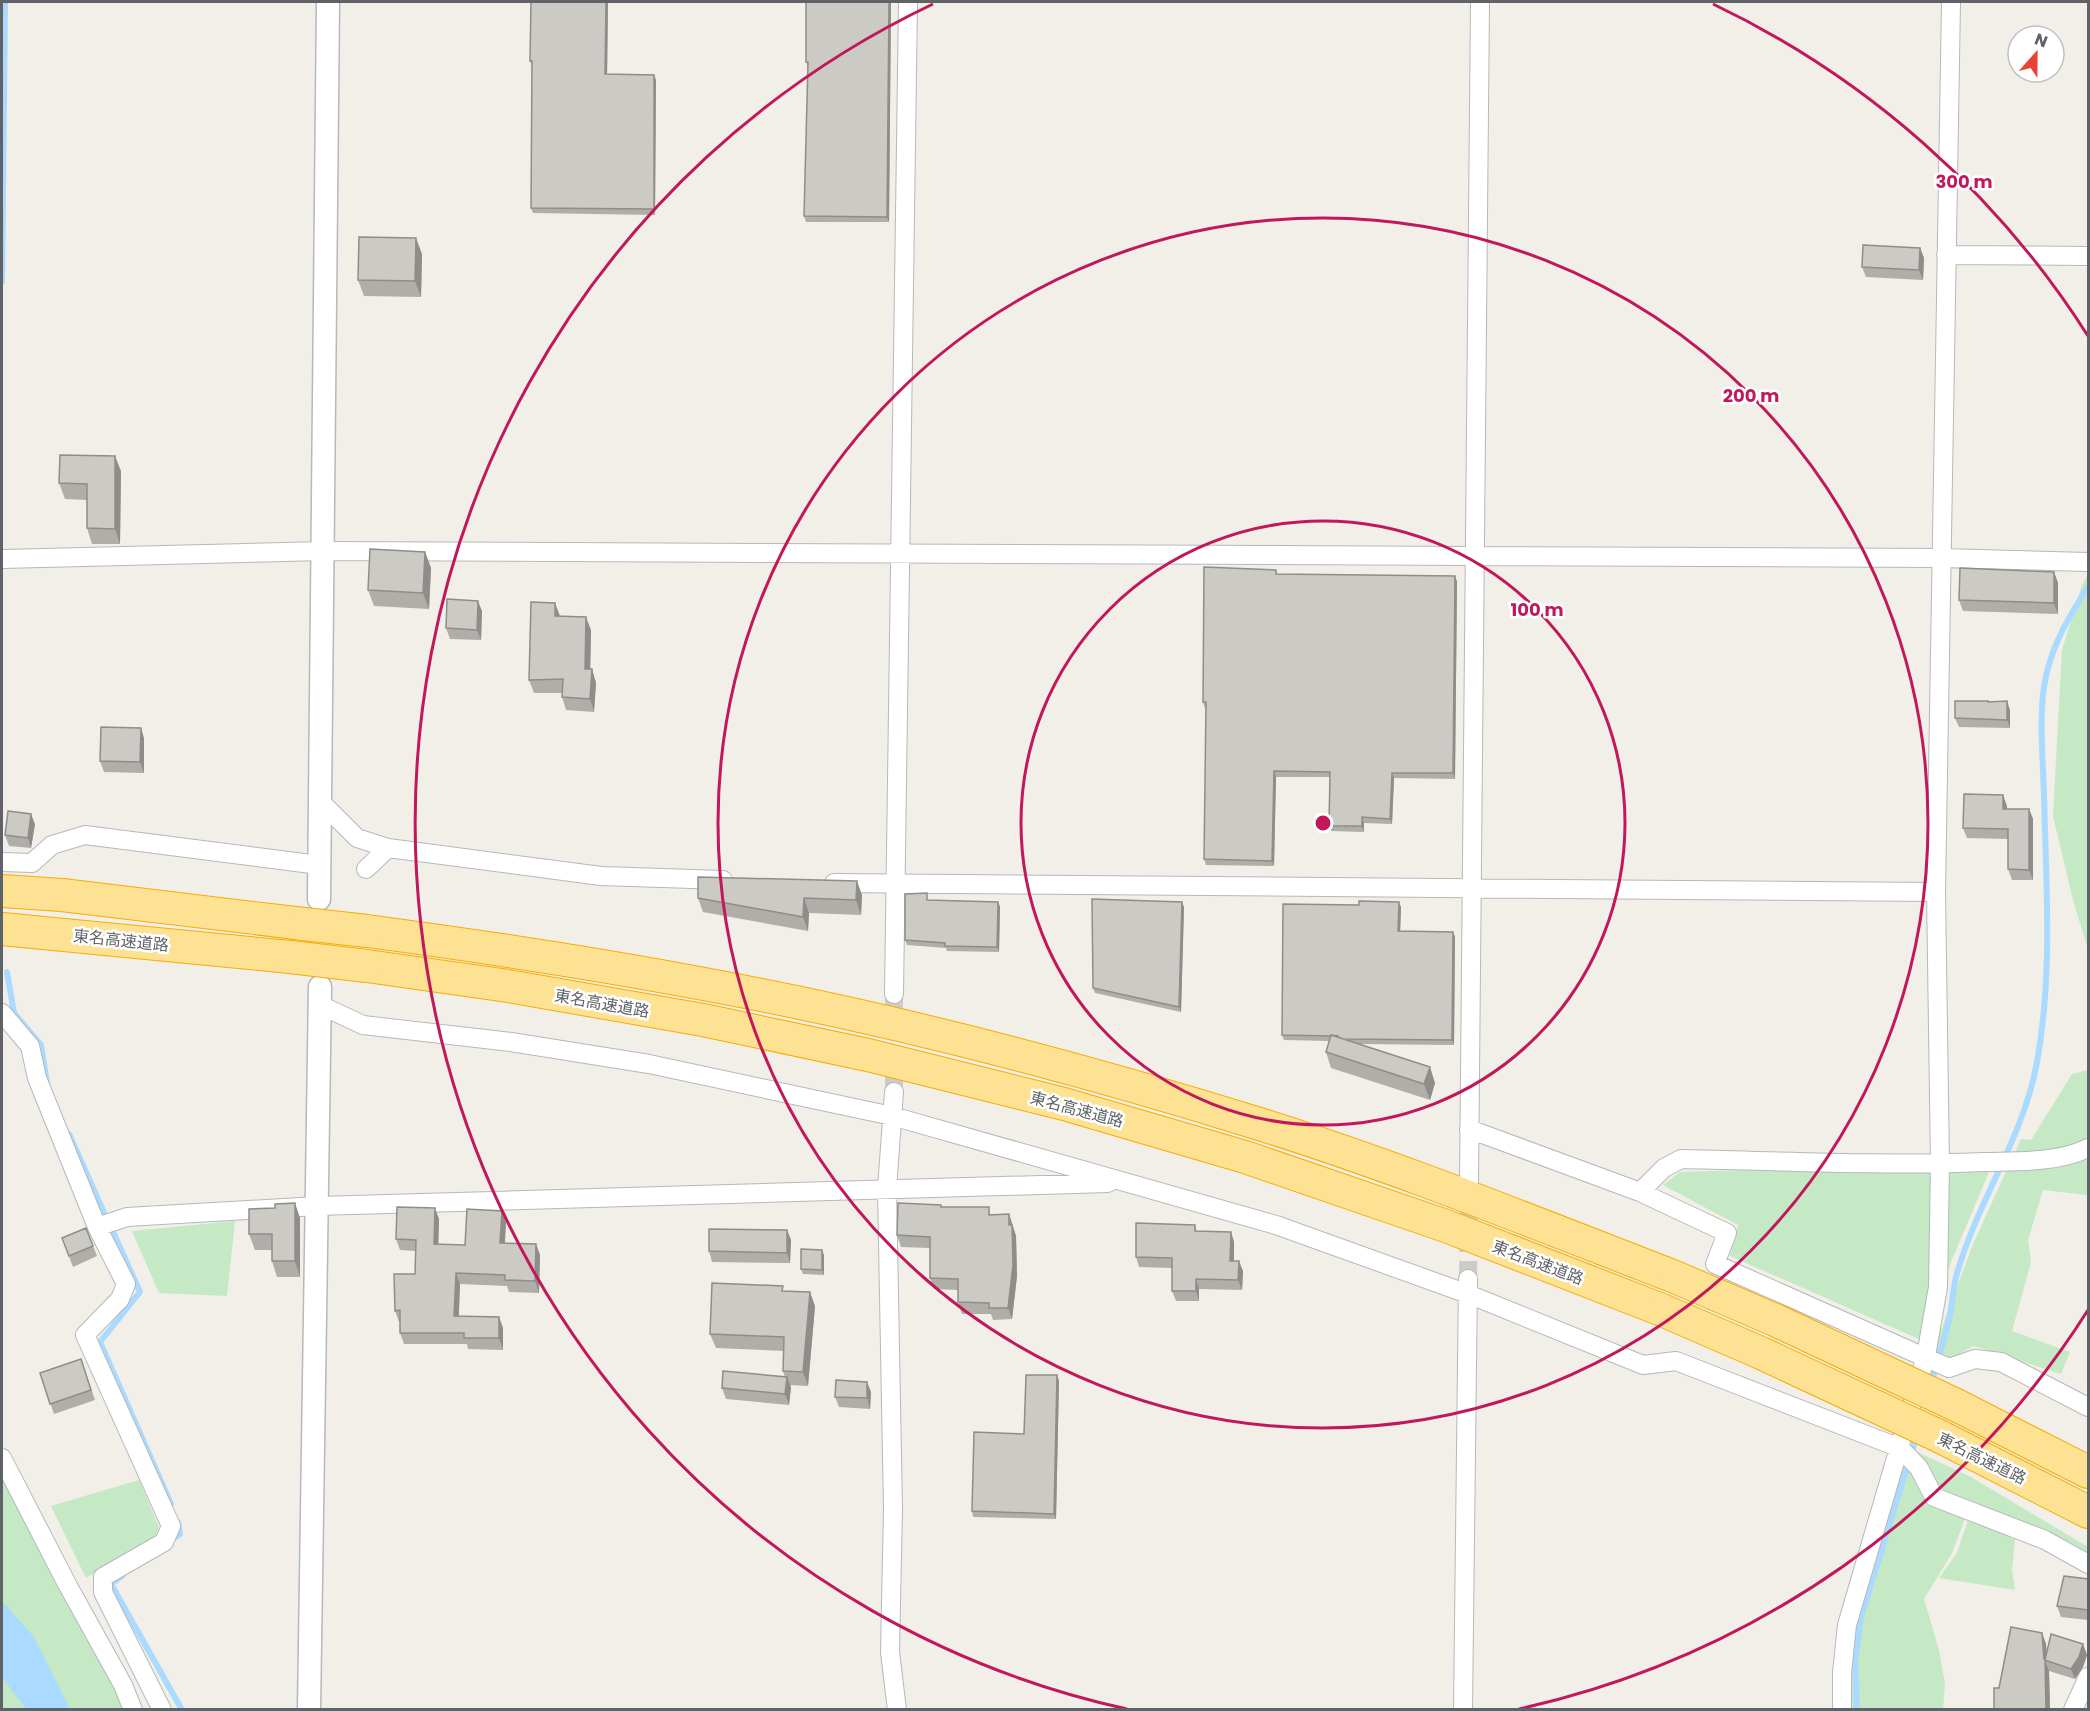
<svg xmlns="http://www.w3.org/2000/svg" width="2090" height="1711" viewBox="0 0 2090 1711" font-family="Poppins,'Noto Sans JP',sans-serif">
<rect width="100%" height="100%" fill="#f1efe8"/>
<!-- green -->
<path fill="#c5e8c5" d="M2088 574V950L2073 900 2053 816 2062 650 2082 585Z
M2088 1070V1195L2043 1190 2028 1240 2031 1262 2012 1331 2070 1352 2061 1374 1974 1346 1947 1361 1931 1357 1973 1244 2021 1139 2031 1140 2072 1074Z
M1775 1169 1932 1173 1989 1172 1951 1262 1921 1340 1730 1256 1738 1225 1663 1185 1680 1172Z
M235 1221 227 1296 159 1293 132 1231Z
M1913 1450 1971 1477 2088 1547V1566L1944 1495Z
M2 1458 131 1709H2Z
M1903 1466 1911 1471 1966 1516 1952 1553 1924 1599 1939 1650 1945 1684 1943 1709 1848 1710 1856 1610Z
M139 1480 159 1527 154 1539 86 1578 51 1506Z
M1969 1517 2015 1540 2012 1570 2015 1590 1939 1578 1957 1553Z"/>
<!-- water -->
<path fill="#aadaff" d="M2 1601 34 1637 70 1709H26L2 1677Z"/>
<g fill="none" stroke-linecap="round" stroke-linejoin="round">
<!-- stream -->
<path stroke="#aadaff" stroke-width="6" d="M2 282 5 2
M7 972 14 1013 41 1045 47 1083
M69 1134 105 1215
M114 1234 140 1292 100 1342 171 1504
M1931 1385C1937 1362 1945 1338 1950 1315 1953 1300 1953 1284 1958 1270 1979 1199 2024 1136 2037 1062 2053 974 2046 884 2044 794 2043 759 2038 711 2046 676 2053 643 2070 615 2088 587
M171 1540 180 1534 178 1522
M122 1576 111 1584 182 1710
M1857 1710 1855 1661 1861 1617 1917 1435"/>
<!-- minor-tunnel -->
<path stroke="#ccccc8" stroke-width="18" stroke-dasharray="18 9" stroke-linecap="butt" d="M894 1092V994
M1468 1279 1469 1191"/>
<defs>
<path id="minor" d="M1946 255 2088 256
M2 559 323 551 1942 558 2088 562
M320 801 357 838 388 848 601 876 723 880
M2 862 32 863 52 845 85 835 319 865
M366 869 388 848
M834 883 1936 892
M894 994 908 2
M320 1005 363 1025 511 1042 649 1064 892 1116 1276 1225 1468 1294 1643 1365 1676 1361 1900 1448 1919 1468 1934 1497 2045 1540 2088 1564
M2 1013 30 1046 37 1078 97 1227 126 1284 120 1299 85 1335 171 1526 164 1542 103 1577V1592L162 1710
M894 1092 887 1189 893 1509 890 1652 897 1710
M1469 1129 1640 1192 1727 1233 1715 1264 1949 1368 1975 1359 2001 1362 2088 1407
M1469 1182 1480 2
M1640 1192 1664 1168 1681 1159C1782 1161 1883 1166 1984 1162 2018 1161 2057 1163 2088 1148
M97 1227 127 1217 317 1206 1108 1183
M2 1458 67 1584 123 1685 133 1710
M1463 1710 1468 1279
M1842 1710V1673L1847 1625 1926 1356 1938 1287 1940 1164 1936 892 1951 2
M2073 1710 2088 1677"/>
<path id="tertiary" d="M319 899 328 2
M309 1710 320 987"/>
<path id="motorway" d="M2 891 62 895 304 924
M2 929 290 957
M367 931C480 946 592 963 704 984 889 1018 1073 1066 1253 1122 1396 1166 1535 1223 1675 1277
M367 966 508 986 703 1020 868 1055 1064 1104 1245 1157 1446 1226 1662 1310
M1956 1405 2088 1472
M1939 1436 2088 1512"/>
</defs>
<!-- minor casing -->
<use href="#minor" stroke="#b5b8bc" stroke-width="20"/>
<!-- tertiary casing -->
<use href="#tertiary" stroke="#b5b8bc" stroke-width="25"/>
<!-- motorway casing -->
<use href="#motorway" stroke="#f9ab00" stroke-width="34"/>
<!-- minor -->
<use href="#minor" stroke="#fff" stroke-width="18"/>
<!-- tertiary -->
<use href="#tertiary" stroke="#fff" stroke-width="22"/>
<!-- motorway -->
<use href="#motorway" stroke="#fde293" stroke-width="32"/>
<defs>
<path id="motorway-bridge" d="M304 924 367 931
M290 957 367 966
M1675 1277 1775 1320 1956 1405
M1662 1310 1761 1353 1939 1436"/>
</defs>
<!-- motorway-bridge casing -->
<use href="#motorway-bridge" stroke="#f9ab00" stroke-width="34" stroke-linecap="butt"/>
<!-- motorway-bridge -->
<use href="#motorway-bridge" stroke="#fde293" stroke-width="32"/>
</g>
<!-- wall -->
<path fill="#afaea9" d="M608 2 607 74 656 80 655 215 533 213 531 208 532 65 530 61Z
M806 2H891L889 222H806L804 216 808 66 806 62Z
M1920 248 1924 258 1923 280 1866 277 1862 267Z
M422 254 421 297 364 296 358 280Z
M121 471 120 544H92L87 528V500L65 499 59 483Z
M425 552 431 568 429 609 374 606 368 590Z
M1276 570 1277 574 1455 576 1457 582 1455 779 1394 778 1392 824 1364 823V832L1331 831 1329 826 1330 777H1276L1274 866 1206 865 1204 859 1206 708H1205L1203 702Z
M2054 572 2058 583V614L1963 611 1959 600Z
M482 611 481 640 450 639 446 628Z
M560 616 591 630 590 669H592L596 683 594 712 566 710 562 697V693H534L529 680Z
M1989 702 2010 710V728L1959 727 1955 718Z
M144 738V773L104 772 100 761Z
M2007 806V809H2029L2033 819V880H2012L2008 869V839L1967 838 1963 828Z
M35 824 31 848 9 846 5 835Z
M862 895 861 915 809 913 808 931 703 912 698 898Z
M929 900 998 902 1000 907 999 952 947 951 946 948 907 945 905 940Z
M1184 907 1181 1012 1095 993 1093 988Z
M1401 907 1400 931 1453 932 1455 937 1454 1045 1359 1044 1435 1083 1430 1100 1331 1068 1326 1052 1329 1041 1284 1040 1282 1035Z
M942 1207 991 1214H1009L1016 1236 1017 1276 1012 1319 993 1320 991 1314H962L958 1302V1290L934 1289 930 1278V1248L901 1247 897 1235Z
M300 1218V1277H277L272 1261V1250H255L249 1234Z
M439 1219 438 1244 465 1245 506 1222 505 1243 536 1244 540 1255 539 1293 509 1292 507 1286 460 1284 459 1316 499 1317 503 1328V1350L468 1349 467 1344H404L400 1333V1322H399L395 1311 415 1274V1251L400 1250 396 1239Z
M1195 1225 1197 1232H1231L1234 1242V1261L1243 1271 1242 1290 1199 1289V1301H1176L1172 1291V1268L1139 1267 1136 1257Z
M86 1228 97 1256 73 1267 62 1238Z
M787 1230 791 1240 790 1263 712 1262 709 1251Z
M824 1255V1275L803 1274 801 1269Z
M784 1291 815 1306 808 1386 790 1385 791 1387 789 1405 726 1399 722 1388 785 1377 783 1371 784 1351 716 1348 710 1334Z
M81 1359 95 1400 54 1414 40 1373Z
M1057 1375 1059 1381 1056 1519 973 1517 972 1511 1024 1434Z
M871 1392 870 1409 839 1407 835 1397Z
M2088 1579V1620L2061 1617 2057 1606Z
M2042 1633 2046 1644 2047 1654 2083 1644 2087 1655 2083 1667 2075 1679 2049 1671 2050 1710 1999 1688Z"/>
<!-- shaded-wall -->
<path fill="#8f8d8a" d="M606 2H608L607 80 605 74Z
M889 2H891L889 222 887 217Z
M654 75 656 80 655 215 654 209Z
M416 238 422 254 421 297 415 281Z
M1920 248 1924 258 1923 280 1919 270Z
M115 456 121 471 120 544 115 529Z
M425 552 431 568 429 609 423 593Z
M2054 572 2058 583V614L2054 603Z
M1455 576 1457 582 1455 779 1453 773Z
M478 601 482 611 481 640 477 630Z
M555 603 560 616H555Z
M586 617 591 630 590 682 585 669Z
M592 669 596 683 594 712 590 699Z
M2007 701 2010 710V728L2007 720Z
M141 728 144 738V773L140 762Z
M1274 771 1276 777 1274 866 1272 861Z
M1392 773 1394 778 1392 824 1390 819Z
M2003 795 2007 806V819L2003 809Z
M2029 809 2033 819V880L2029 870Z
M31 814 35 824 31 848 28 838Z
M1362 817 1364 823V832L1362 826Z
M857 881 862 895 861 915 856 900Z
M804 898 809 913 808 931 803 917Z
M998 902 1000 907 999 952 997 947Z
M1182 902 1184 907 1181 1012 1179 1007Z
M1399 902 1401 907 1400 937 1398 931Z
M1453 932 1455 937 1454 1045 1452 1040Z
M1430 1067 1435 1083 1430 1100 1424 1084Z
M295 1203 300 1218V1277L295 1261Z
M435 1208 439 1219 438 1255 434 1244Z
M502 1211 506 1222 504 1254 500 1243Z
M1009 1214 1016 1236 1017 1276 1012 1319 1008 1308Z
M787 1230 791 1240 790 1263 787 1253Z
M1231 1232 1234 1242V1271L1230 1261Z
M536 1244 540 1255 539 1293 535 1281Z
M822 1250 824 1255V1275L822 1270Z
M1239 1261 1243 1271 1242 1290 1238 1280Z
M456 1273 460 1284 458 1327 454 1316Z
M1196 1279 1199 1289V1301L1196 1291Z
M810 1292 815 1306 808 1386 803 1372Z
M499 1317 503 1328V1350L499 1338Z
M1057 1375 1059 1381 1056 1519 1054 1514Z
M787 1377 791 1387 789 1405 785 1394Z
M867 1382 871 1392 870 1409 867 1398Z
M2042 1633 2046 1644 2047 1661 2045 1660 2049 1671 2050 1710H2046Z
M2083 1644 2087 1655 2083 1667 2075 1679 2071 1669Z"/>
<!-- building -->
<path fill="#cccac5" stroke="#8f8d8a" stroke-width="1.5" d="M531 2H606L605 74 654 75V209L531 208 532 61H530Z
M806 2H889L887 217 804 216 808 62H806Z
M359 237 416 238 415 281 358 280Z
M1863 245 1920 248 1919 270 1862 267Z
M60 455 115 456V529L87 528V484L59 483Z
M370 549 425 552 423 593 368 590Z
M1204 567 1276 570V574L1455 576 1453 773H1392L1390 819 1362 817V826H1329L1330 772 1274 771 1272 861 1204 859 1206 702H1203Z
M1960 568 2054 572V603L1959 600Z
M447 599 478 601 477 630 446 628Z
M531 602 555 603V616L586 617 585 669H592L590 699 562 697 563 679 529 680Z
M1955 701H1988V702L2007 701V720L1955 718Z
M101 727 141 728 140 762 100 761Z
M1964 794 2003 795V809H2029V870L2008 869V829L1963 828Z
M8 811 31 814 28 838 5 835Z
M698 877 857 881 856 900 804 898 803 917 698 898Z
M927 893V900L998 902 997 947 945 946V943L905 940V894Z
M1092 899 1182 902 1179 1007 1093 988Z
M1359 901 1399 902 1398 931 1453 932 1452 1040 1343 1039 1338 1037V1036L1331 1035V1036L1282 1035 1283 904 1359 905Z
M1331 1035 1430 1067 1424 1084 1326 1052Z
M295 1203V1261H272V1234H249V1209L275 1208V1204Z
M898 1203 941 1205V1207H989V1215L1009 1214V1225H1012L1013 1265 1008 1308H989V1303L958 1302V1279L930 1278V1237L897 1235Z
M397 1207 435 1208 434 1244 465 1245 467 1209 502 1211 500 1243 536 1244 535 1281 505 1280V1275L456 1273 454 1316 499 1317V1338H464V1333H400V1310L395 1311 394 1274H415L416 1240 396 1239Z
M1136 1223 1195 1225V1231L1231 1232 1230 1261H1239L1238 1280 1196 1279V1291H1172V1258L1136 1257Z
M86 1228 93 1246 69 1256 62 1238Z
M709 1229 787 1230V1253L709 1251Z
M801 1249 822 1250V1270L801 1269Z
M712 1283 783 1286 782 1291 810 1292 803 1372 783 1371 784 1337 710 1334Z
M81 1359 91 1390 50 1404 40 1373Z
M723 1371 787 1377 785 1394 722 1388Z
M1026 1375H1057L1054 1514 972 1511 974 1432 1024 1434Z
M836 1380 867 1382V1398L835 1397Z
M2064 1576 2088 1579V1610L2057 1606Z
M2011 1627 2042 1633 2044 1659 2045 1660 2051 1634 2083 1644 2079 1657 2071 1669 2045 1660 2046 1710H1994V1688H1999Z"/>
<!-- distance rings -->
<g fill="none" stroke="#c2185b" stroke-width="3">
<circle cx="1323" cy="823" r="302"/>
<circle cx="1323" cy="823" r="605"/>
<path d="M2088 1310A907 907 0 0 1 1519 1709M1127 1709A907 907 0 0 1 933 4M1713 4A907 907 0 0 1 2088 336"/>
</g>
<g text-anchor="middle" stroke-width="5" stroke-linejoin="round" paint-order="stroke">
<!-- street labels -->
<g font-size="16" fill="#5f6368" stroke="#fff">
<text transform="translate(121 940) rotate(6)" y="6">東名高速道路</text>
<text transform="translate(602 1003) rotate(10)" y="6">東名高速道路</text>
<text transform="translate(1077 1109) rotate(15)" y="6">東名高速道路</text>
<text transform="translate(1538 1262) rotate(21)" y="6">東名高速道路</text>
<text transform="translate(1982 1458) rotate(26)" y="6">東名高速道路</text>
</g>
</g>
<circle cx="1323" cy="823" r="9" fill="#c2185b" stroke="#fff" stroke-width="3"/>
<g font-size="18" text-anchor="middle" font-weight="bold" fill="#c2185b" stroke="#fff" stroke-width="5" stroke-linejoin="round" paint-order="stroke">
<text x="1964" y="188">300 m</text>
<text x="1751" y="402">200 m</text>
<text x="1537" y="616">100 m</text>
</g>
<!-- border -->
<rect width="2090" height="1711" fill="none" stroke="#5f6368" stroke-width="6"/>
<!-- north arrow -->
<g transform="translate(2036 54) rotate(21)"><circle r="28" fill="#ffffff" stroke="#bfc1c3" stroke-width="1.5"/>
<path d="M0-4.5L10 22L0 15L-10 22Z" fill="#ea4335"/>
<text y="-9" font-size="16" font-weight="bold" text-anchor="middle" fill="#5f6368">N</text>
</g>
</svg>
